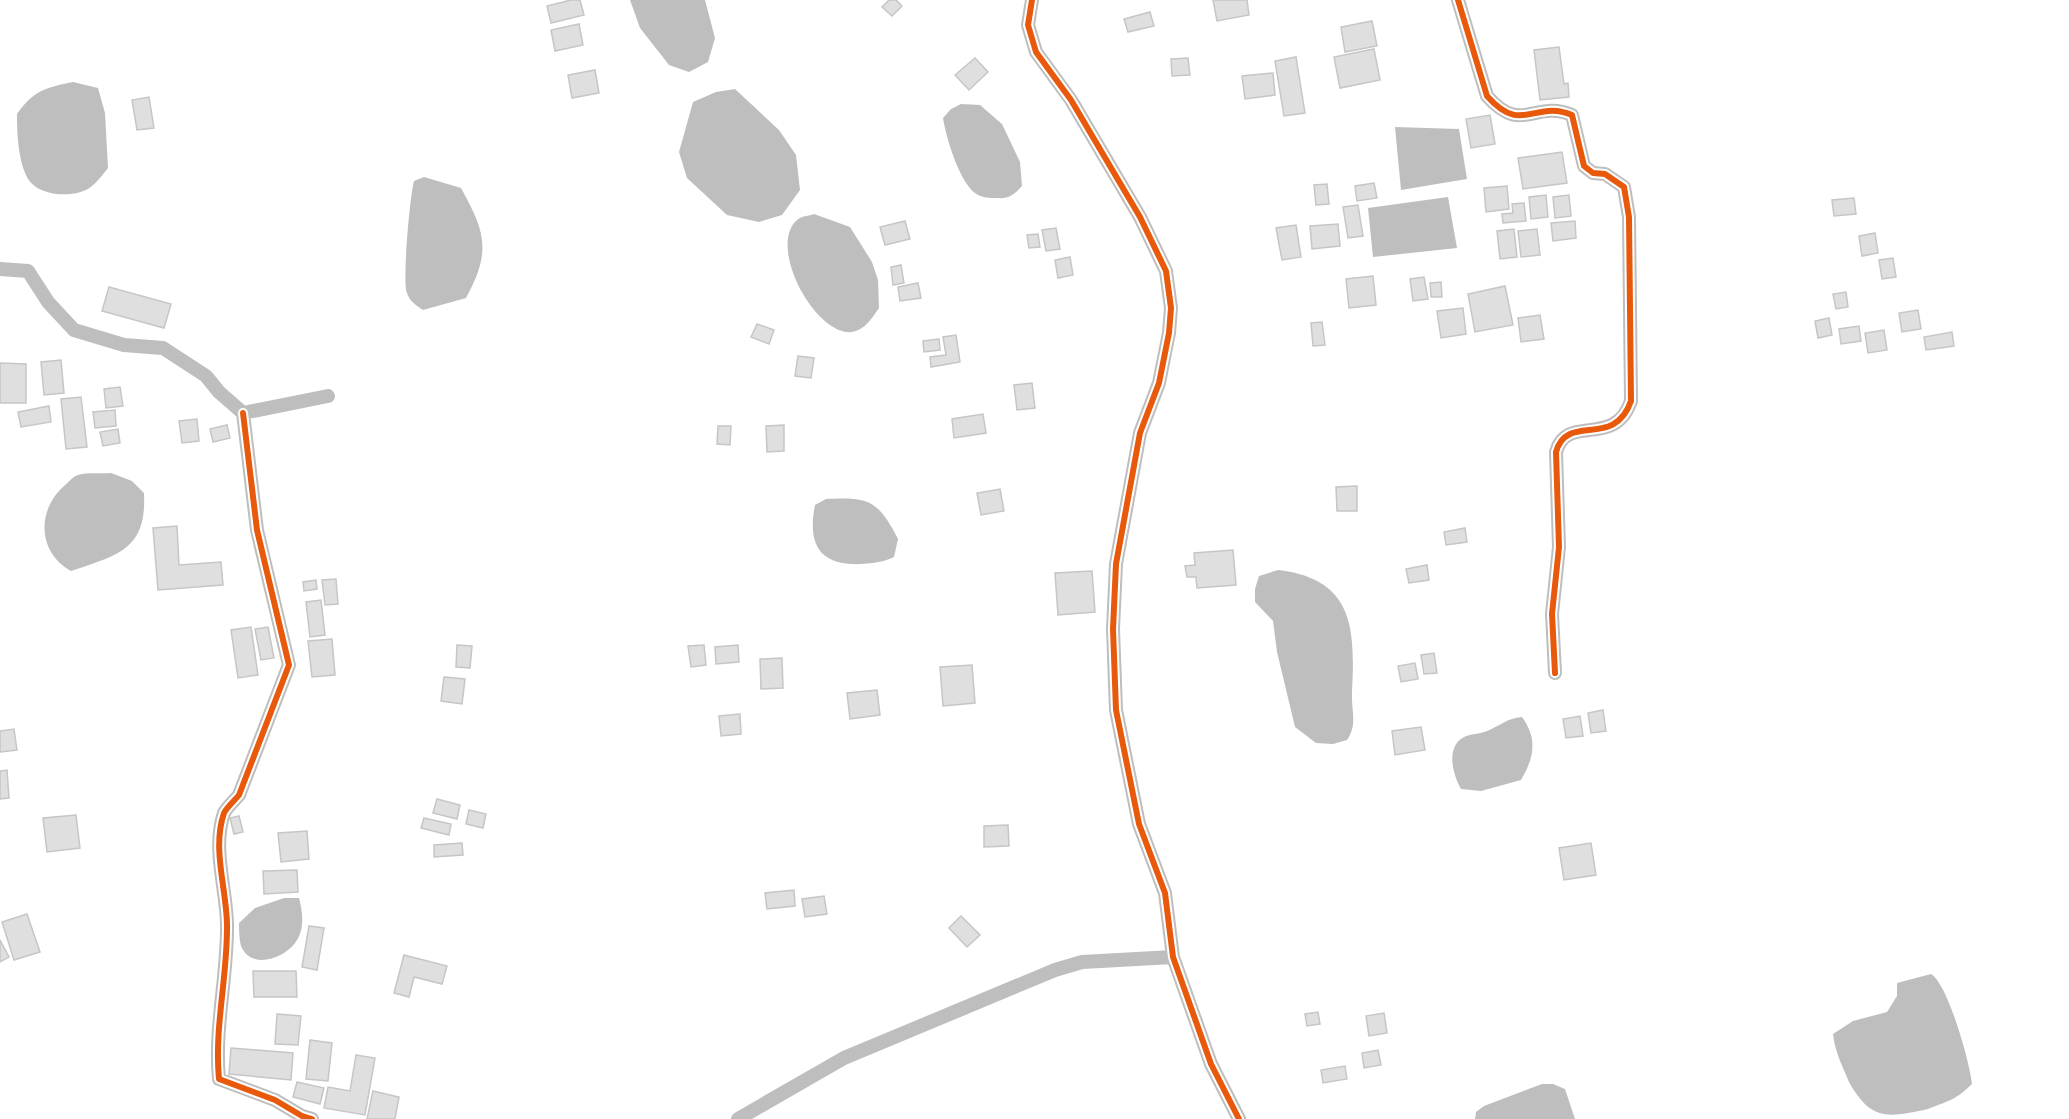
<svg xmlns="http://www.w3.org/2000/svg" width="2069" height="1119" viewBox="0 0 2069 1119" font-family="'Fira Sans Condensed',sans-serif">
<rect width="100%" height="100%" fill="#fff"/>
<!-- water -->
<path fill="#bebebe" d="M630 0H705L715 38 708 62 689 72 669 65 640 28Z
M73 82 98 88 105 113 108 168C103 174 98 181 92 186 77 199 39 197 28 179 18 161 17 133 17 114 34 90 45 88 73 82Z
M735 89 779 130 796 155 800 190 782 215 759 222 727 215 687 178 679 152 693 102 716 92Z
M961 104 980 105 1002 124 1020 162 1022 186C1015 194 1009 199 998 198 989 198 982 198 975 193 959 181 946 137 943 118L951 109Z
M1395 127 1459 129 1467 179 1401 190Z
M424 177 461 188C486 233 491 252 466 298L423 310C416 305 410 302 407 293 402 283 410 195 414 181Z
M1448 197 1457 248 1373 257 1368 208Z
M814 214 850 227 872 262 878 280 879 308C872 318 865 330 852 332 815 336 767 246 797 220 801 216 809 216 814 214Z
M111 473 132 481 144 493C147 550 118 555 71 571 38 553 36 511 64 486 68 483 73 476 78 475 88 472 101 474 111 473Z
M826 499C869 497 878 500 898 539L894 557C884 562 874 563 862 564 820 566 807 545 815 505Z
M1278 570C1355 579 1355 630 1352 692 1351 711 1358 724 1347 740L1333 744 1316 743 1295 727 1277 652 1273 621 1255 602V589L1259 576Z
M1522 717C1538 739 1534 758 1521 780L1481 791 1461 789C1453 775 1445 747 1464 737 1470 734 1480 734 1487 731 1500 726 1507 718 1522 717Z
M284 898H299C303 913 305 930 295 943 283 959 251 970 241 946 239 939 239 930 239 923L255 908Z
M1931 974C1948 984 1970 1063 1972 1084 1956 1100 1948 1101 1928 1109 1885 1119 1870 1119 1849 1082 1842 1065 1835 1052 1833 1034L1853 1021 1887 1012 1897 996V983Z
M1542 1084H1553L1565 1089 1575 1119H1475L1476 1112 1484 1106Z"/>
<!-- building -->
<path fill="#dfdfdf" stroke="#c6c6c6" stroke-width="1.5" d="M571 0H580L584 15 551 23 547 6Z
M889 0H896L902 6 892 16 882 7Z
M1213 0H1247L1249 15 1217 21Z
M1150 12 1154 26 1128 32 1124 19Z
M1372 21 1377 46 1345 52 1341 27Z
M579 24 583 45 555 51 551 30Z
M1559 47 1564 84 1568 83 1569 97 1540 100 1534 50Z
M1374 49 1380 80 1340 88 1334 57Z
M1296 57 1305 113 1284 116 1275 61Z
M975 58 988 72 969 90 955 75Z
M1188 58 1190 75 1172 76 1171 59Z
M595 70 599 93 572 98 568 75Z
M1273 73 1275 95 1245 99 1242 76Z
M149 97 154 128 137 130 132 100Z
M1490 115 1495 144 1471 148 1466 119Z
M1562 152 1567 183 1523 189 1518 158Z
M1374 183 1377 198 1357 201 1355 186Z
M1327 184 1329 204 1316 205 1314 185Z
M1507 186 1509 209 1486 212 1484 188Z
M1546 195 1548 217 1531 219 1529 197Z
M1569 195 1571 216 1555 218 1553 197Z
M1854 198 1856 214 1834 216 1832 200Z
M1524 203 1526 221 1503 223 1502 214 1513 213 1512 204Z
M1358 205 1363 236 1348 238 1343 207Z
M905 221 910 239 885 245 880 227Z
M1575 221 1576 238 1553 241 1551 223Z
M1338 224 1340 246 1312 249 1310 226Z
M1296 225 1301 257 1282 260 1276 228Z
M1056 228 1060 249 1046 251 1042 230Z
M1514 229 1517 257 1500 259 1497 231Z
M1537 229 1540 255 1521 257 1518 231Z
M1875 233 1878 253 1862 256 1859 236Z
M1038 234 1040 247 1029 248 1027 235Z
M1070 257 1073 275 1058 278 1055 260Z
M1893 258 1896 277 1882 279 1879 260Z
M901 265 904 283 893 285 891 267Z
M1373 276 1376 305 1349 308 1346 279Z
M1424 277 1428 299 1413 301 1410 279Z
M1441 282 1442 297H1431L1430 283Z
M918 283 921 298 900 301 898 287Z
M1505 286 1513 325 1475 332 1468 294Z
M109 287 171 304 164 328 102 311Z
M1846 292 1848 307 1836 309 1833 294Z
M1463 308 1466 334 1441 338 1437 311Z
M1918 310 1921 329 1902 332 1899 313Z
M1540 315 1544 339 1521 342 1518 318Z
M1829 318 1832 335 1818 338 1815 321Z
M1322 322 1325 345 1313 346 1311 323Z
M757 324 774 330 769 344 751 337Z
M1859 326 1861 341 1841 344 1839 329Z
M1884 330 1887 350 1868 353 1865 333Z
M1952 332 1954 346 1926 350 1924 337Z
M956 335 960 362 931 367 930 357 946 355 943 337Z
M939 339 940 350 924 352 923 341Z
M798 356 814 358 811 378 795 376Z
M61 360 64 393 44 395 41 362Z
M0 363 26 364V403H0Z
M1032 383 1035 408 1017 410 1014 385Z
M120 387 123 406 106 408 104 389Z
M81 397 87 447 66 449 61 399Z
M49 406 51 422 21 427 18 412Z
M115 410 116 426 95 428 93 412Z
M983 414 986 433 954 438 952 419Z
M197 419 199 441 182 443 179 421Z
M227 425 230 438 213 442 210 429Z
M784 425V451L767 452 766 426Z
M718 426H731L730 445 717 444Z
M118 429 120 443 103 446 100 432Z
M1357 486V511H1337L1336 487Z
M1000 489 1004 511 981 515 977 493Z
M177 526 179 565 221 562 223 585 158 590 153 528Z
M1465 528 1467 542 1446 545 1444 532Z
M1233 550 1236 585 1197 588 1196 577H1187L1185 566 1195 565 1194 553Z
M1427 565 1429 580 1409 583 1406 569Z
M1092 571 1095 612 1058 615 1055 573Z
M336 579 338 604 325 605 322 580Z
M316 580 317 589 304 591 303 582Z
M321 600 325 635 310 637 306 602Z
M251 627 258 675 238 678 231 630Z
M268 627 274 658 261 660 255 629Z
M332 639 335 675 312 677 308 641Z
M457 645 472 646 470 668 456 667Z
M704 645 706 665 691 667 688 646Z
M738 645 739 662 716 664 715 647Z
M1434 653 1437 673 1424 674 1421 655Z
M782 658 783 688 761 689 760 659Z
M1415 663 1418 679 1401 682 1398 666Z
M972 665 975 703 943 706 940 667Z
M444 677 465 679 462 704 441 701Z
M877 690 880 715 850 719 847 693Z
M1603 710 1606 731 1591 733 1588 713Z
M740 714 741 734 721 736 719 716Z
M1580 716 1583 736 1566 738 1563 719Z
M1421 727 1425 750 1395 755 1392 731Z
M14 729 17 750 0 752V731Z
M7 770 9 798 0 799V771Z
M437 799 460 805 457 819 433 813Z
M469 810 486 814 483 828 466 824Z
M76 815 80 848 47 852 43 818Z
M239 816 243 832 234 834 230 818Z
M424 818 451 824 449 835 421 828Z
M1008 825 1009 846 984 847V826Z
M307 831 309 859 281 862 278 833Z
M462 843 463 855 434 857V845Z
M1591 843 1596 875 1564 880 1559 848Z
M297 870 298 892 264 894 263 871Z
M794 890 795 906 767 909 765 893Z
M824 896 827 914 805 917 802 899Z
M27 914 40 952 14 960 2 922Z
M961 916 980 935 967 947 949 928Z
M309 926 324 928 317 970 302 967Z
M0 940 9 957 0 962Z
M404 955 447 966 442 984 414 977 409 997 394 993Z
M253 971H296L297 997H254Z
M1318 1012 1320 1024 1307 1026 1305 1014Z
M1384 1013 1387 1033 1369 1036 1366 1016Z
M277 1014 301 1016 298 1045 275 1044Z
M310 1040 332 1043 328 1081 306 1079Z
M231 1048 293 1053 291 1080 229 1074Z
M1378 1050 1381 1065 1364 1068 1362 1053Z
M356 1055 375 1058 365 1115 324 1108 328 1087 350 1091Z
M1345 1066 1347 1079 1323 1083 1321 1070Z
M297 1082 324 1088 320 1104 293 1097Z
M373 1091 399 1097 395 1119H367Z"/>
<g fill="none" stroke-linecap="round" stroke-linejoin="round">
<!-- minor -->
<path stroke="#bebebe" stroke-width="14" d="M1032 0 1028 25 1036 52 1071 100 1140 217 1166 271 1171 308 1169 333 1159 383 1140 433 1116 564 1113 629 1116 710 1139 824 1165 893 1173 957 1211 1064 1239 1119
M1458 0 1487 96C1522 136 1535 99 1572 115L1584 166 1593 173 1605 174 1624 187 1629 217 1631 401C1614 450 1567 412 1556 452L1559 547 1552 614 1555 673
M0 269 28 271 48 302 74 330 124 345 163 348 206 376 219 392 243 413 328 396
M243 413 257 530 289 665 239 795C235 800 227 807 224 813 212 848 226 887 227 923 228 975 214 1027 219 1079L275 1100 302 1116 312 1119
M738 1119 844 1058 1055 970 1082 962 1173 957"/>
<defs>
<path id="cycleway" d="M1032 0 1028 25 1036 52 1071 100 1140 217 1166 271 1171 308 1169 333 1159 383 1140 433 1116 564 1113 629 1116 710 1139 824 1165 893 1173 957 1211 1064 1239 1119
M1458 0 1487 96C1522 136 1535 99 1572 115L1584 166 1593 173 1605 174 1624 187 1629 217 1631 401C1614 450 1567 412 1556 452L1559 547 1552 614 1555 673
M243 413 257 530 289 665 239 795C235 800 227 807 224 813 212 848 226 887 227 923 228 975 214 1027 219 1079L275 1100 302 1116 312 1119"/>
</defs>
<!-- cycleway casing -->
<use href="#cycleway" stroke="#fff" stroke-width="10"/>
<!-- cycleway -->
<use href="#cycleway" stroke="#e8590c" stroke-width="6"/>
</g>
</svg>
